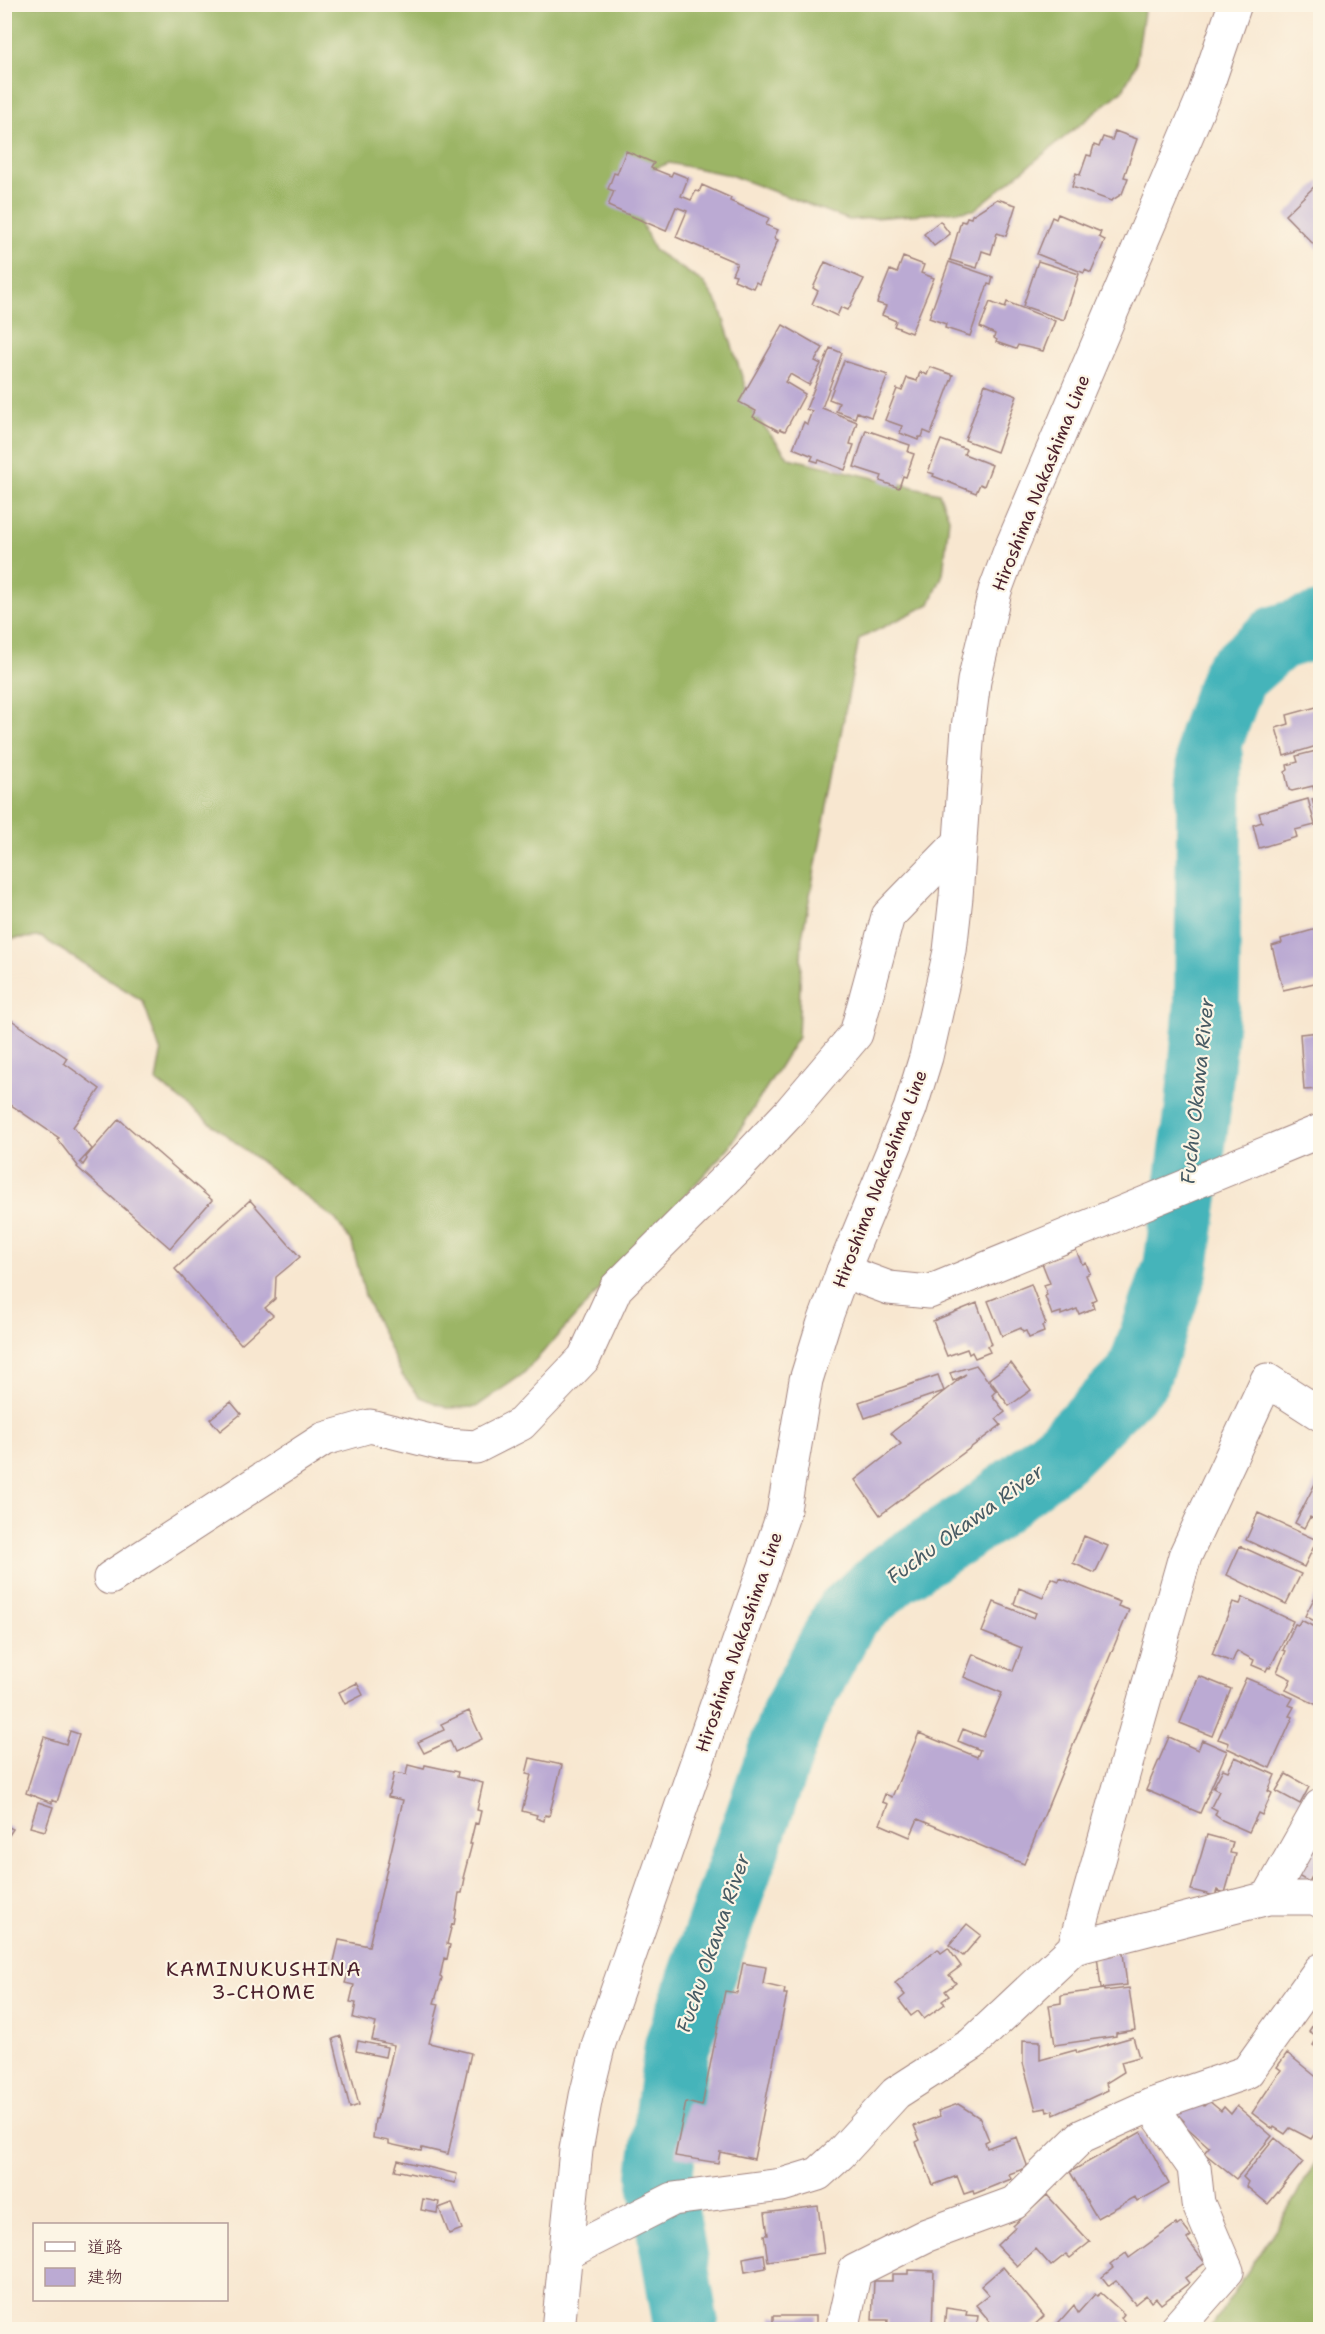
<svg xmlns="http://www.w3.org/2000/svg" width="1325" height="2334" viewBox="0 0 1325 2334" font-family="'Shantell Sans','Klee One',sans-serif">
<rect width="100%" height="100%" fill="#fcf5e5"/>
<filter id="ink" filterUnits="userSpaceOnUse"><feTurbulence type="fractalNoise" baseFrequency=".0167" numOctaves="2"/><feDisplacementMap in="SourceGraphic" scale="12" xChannelSelector="R" yChannelSelector="G"/><feConvolveMatrix kernelMatrix="1 2 1 2 8 2 1 2 1" color-interpolation-filters="sRGB"/></filter>
<filter id="wash" filterUnits="userSpaceOnUse"><feTurbulence type="fractalNoise" baseFrequency=".008" numOctaves="4" result="noise"/><feDisplacementMap in="SourceGraphic" scale="24" xChannelSelector="R" yChannelSelector="G"/><feGaussianBlur stdDeviation="1.35" result="paint"/><feColorMatrix in="noise" values="0 0 0 0 0 0 0 0 0 0 0 0 0 0 0 0 0 1.4 0 .05"/><feComposite in="paint" operator="in"/></filter>
<g filter="url(#wash)">
<rect width="100%" height="100%" fill="#f8e7d0"/>
<!-- forest -->
<path fill="#9cb566" stroke="#736a48" stroke-width="1.5" d="M5 5H1145L1136 64 1123 90 974 210 849 220 730 175 669 163 641 174 632 201 654 250 704 283 719 305 754 414 789 458 939 493 949 518 943 574 930 604 859 639 802 937 798 1037 730 1146 523 1374 476 1407 447 1408 420 1397 402 1375 365 1296 352 1243 336 1220 156 1081 161 1053 143 1001 41 937 5 939Z
M1320 2154V2329H1210L1286 2213Z"/>
<g fill="none" stroke-linecap="round" stroke-linejoin="round">
<!-- river -->
<path stroke="#44b4ba" stroke-width="66" d="M684 2330 686 2325 660 2176 677 2046 794 1714 847 1614 894 1573 982 1516 1064 1450 1138 1376 1176 1267 1198 1108 1207 1004 1210 741 1234 676 1277 638 1320 625"/>
</g>
<g id="blocks">
<!-- building -->
<path fill="#bbaad3" d="M1115 131 1137 139 1124 177 1128 178 1122 194 1111 201 1072 187 1076 173 1080 175 1087 155 1091 156 1094 145 1099 147 1103 137 1112 140Z
M626 151 654 163 651 168 671 176 673 172 688 178 681 196 691 200 696 191 699 192 702 185 731 198 730 201 769 218 766 225 778 230 774 238 778 240 759 284 756 282 753 288 734 280 736 275 732 274 737 263 676 237 687 211 676 207 666 231 608 206 614 191 608 189 614 173 617 174Z
M1320 181V251L1285 215Z
M997 199 1016 205 1006 236 997 233 991 254 982 251 977 268 950 260 961 221 965 222 967 217 971 218 972 215Z
M1058 214 1101 232 1099 237 1105 240 1091 273 1085 270 1084 273 1037 254 1052 217 1056 219Z
M940 221 950 234 934 246 924 234Z
M903 257 924 265 921 273 934 278 911 333 894 326 896 321 882 315 886 306 877 303 890 270 897 273Z
M1038 261 1079 274 1064 320 1023 306Z
M825 262 864 279 848 310 841 307 837 316 812 304 818 291 813 288Z
M949 262 993 277 991 285 988 284 970 336 945 328 946 324 929 318Z
M990 302 1005 308 1007 302 1055 321 1043 351 1018 345 1016 349 996 342 997 340 994 338 995 334 980 327Z
M783 325 823 348 815 361 821 364 809 385 790 374 785 382 805 394 785 431 780 429 779 431 753 417 756 411 739 402Z
M830 348 842 353 822 408 857 422 850 444 854 445 845 470 819 460 818 462 811 460 813 456 793 448 804 422 807 424 812 411 806 409Z
M844 361 888 375 871 417 857 412 855 418 836 411 839 403 829 399Z
M930 367 953 375 931 434 924 431 922 437H919L918 440 900 433 902 426 885 420 897 389 902 391 907 378 917 381 920 372 927 375Z
M985 384 1017 396 997 452 965 440Z
M866 430 910 445 908 452 914 454 906 477 903 476 899 488 880 481 882 476 854 467Z
M941 440 966 449 964 454 992 465 984 486 980 484 976 493 933 476 934 474 928 472Z
M1320 706V745L1284 756 1276 728 1289 724 1287 715Z
M1320 750V790L1314 791 1313 786 1292 791 1289 790 1285 772 1288 770 1287 765 1298 762 1296 756Z
M1320 797V827L1312 799Z
M1308 799 1315 825 1295 830 1297 837 1259 848 1253 825 1262 822 1259 813Z
M1320 928 1319 982 1283 990 1272 946 1282 943 1281 939Z
M4 1015 67 1058 64 1063 100 1089 73 1127 92 1149 80 1162 83 1165 87 1159 86 1157 119 1119 212 1200 170 1248 77 1167 78 1166 57 1139 59 1138 4 1100Z
M1320 1032V1089L1304 1090 1300 1034Z
M250 1200 300 1257 276 1277 275 1299 265 1308 273 1315 241 1344 175 1269Z
M1076 1250 1082 1264 1086 1263 1090 1273 1086 1275 1096 1299 1092 1301 1094 1308 1079 1314 1077 1309 1061 1315V1312L1052 1315 1045 1296 1047 1295 1044 1285 1050 1283 1042 1263Z
M1031 1284 1046 1324 1042 1326 1044 1332 1029 1338 1026 1331 1023 1332 1021 1328 1002 1336 988 1301Z
M977 1303 992 1344 987 1346 990 1352 975 1358 972 1352 969 1354 967 1349 947 1356 933 1321Z
M1011 1363 1031 1390 1009 1406 989 1379Z
M976 1365 996 1391 992 1395 1005 1412 996 1419 1001 1425 880 1515 855 1480 901 1444 891 1433 966 1374 953 1381 950 1373Z
M938 1375 944 1391 865 1418 859 1402Z
M231 1402 241 1414 220 1431 210 1419Z
M1320 1474V1523L1310 1517 1304 1528 1295 1523Z
M1258 1513 1317 1540 1304 1567 1246 1540Z
M1084 1536 1108 1546 1095 1573 1073 1563Z
M1240 1546 1301 1574 1286 1604 1227 1575Z
M1051 1578 1059 1581 1060 1578 1120 1602 1118 1606 1129 1610 1024 1864 918 1819 910 1837 880 1824 888 1804 882 1802 885 1794 892 1797 919 1733 977 1757 980 1750 958 1741 963 1729 983 1737 1002 1693 964 1677 973 1654 1013 1671 1022 1648 982 1632 994 1602 1034 1618 1036 1613 1014 1604 1019 1588 1043 1598Z
M1320 1587V1624L1305 1616Z
M1243 1597 1293 1621 1270 1668 1268 1667 1266 1671 1252 1665 1254 1660 1237 1651 1232 1662 1212 1654 1233 1602 1240 1604Z
M1301 1620 1320 1630 1319 1706 1286 1690 1291 1679 1277 1672 1286 1651 1283 1650 1295 1624 1298 1625Z
M1199 1676 1231 1689 1212 1736 1180 1723Z
M1246 1678 1293 1698 1289 1705 1294 1707 1289 1716 1293 1717 1270 1768 1227 1748 1229 1743 1218 1739Z
M357 1683 363 1695 345 1704 339 1692Z
M469 1711 482 1739 455 1752 450 1741 424 1753 418 1742 444 1730 441 1724Z
M70 1731 79 1734 57 1802 52 1800V1803L26 1793 44 1737 66 1744Z
M1169 1737 1198 1750 1202 1740 1227 1751 1200 1813 1146 1790Z
M1235 1757 1275 1775 1268 1791 1272 1793 1262 1815 1258 1813 1249 1832 1222 1820 1215 1815 1217 1810 1211 1807 1219 1791 1213 1788 1223 1769 1228 1771Z
M530 1758 562 1765 549 1816 545 1815 544 1821 536 1818 537 1815 522 1811 531 1775 526 1774Z
M408 1765 424 1769 425 1765 458 1772 457 1777 483 1783 477 1810 481 1811 478 1824 475 1823 470 1844H472L463 1878H465L462 1893H459L454 1925 452 1924 447 1944 450 1945 447 1959 444 1958 440 1977 442 1978 434 2003 439 2004 429 2043 471 2053 448 2154 422 2148 421 2151 389 2144V2141L373 2138 375 2119H377L394 2045 372 2040 376 2023 353 2018 356 2003 350 2002 354 1985 345 1983 348 1973 332 1970 339 1940 369 1946 403 1800 388 1797 394 1773 406 1775Z
M1286 1774 1309 1787 1300 1804 1276 1791Z
M38 1802 53 1807 45 1831 30 1827Z
M4 1825 13 1829 4 1843Z
M1320 1828V1867L1318 1865 1309 1882 1294 1874Z
M1207 1835 1233 1842 1230 1853 1236 1854 1225 1893 1217 1890 1215 1896 1191 1890Z
M967 1924 981 1935 963 1956 949 1945Z
M948 1948 961 1966 949 1975 956 1983 945 1991 949 1996 942 2001 945 2004 924 2019 918 2011 911 2016 899 2000 905 1995 895 1983 938 1949 941 1953Z
M1123 1953 1127 1985 1101 1988 1097 1956Z
M743 1963 766 1967 763 1984 785 1989 784 1994H787L754 2159 720 2152 718 2163 675 2156 686 2102 702 2106 725 1991 737 1993Z
M1129 1988 1135 2030 1116 2033V2036L1055 2045 1049 2005 1061 2003V1995L1104 1989V1991Z
M1320 2014V2050L1313 2045 1318 2037 1309 2031Z
M341 2036 359 2105 350 2108 333 2039Z
M1133 2037 1139 2057 1121 2062 1124 2072 1106 2083 1108 2090 1054 2115 1053 2110 1047 2112 1046 2108 1036 2110 1023 2063V2040L1040 2041V2060L1076 2050 1077 2053Z
M358 2041 387 2047 385 2057 356 2051Z
M1287 2053 1320 2080V2104L1316 2110 1320 2113V2126L1311 2139 1290 2128 1285 2134 1274 2127 1273 2129 1252 2113 1281 2070 1277 2067Z
M1197 2100 1204 2106 1209 2101 1221 2111 1224 2107 1231 2114 1237 2106 1272 2136 1236 2179 1204 2153 1209 2147 1182 2123 1184 2121 1176 2113Z
M958 2104 980 2118 989 2140 985 2142 987 2148 1017 2137 1027 2165 1026 2168 1009 2174 1011 2179 974 2194 973 2191 964 2194 957 2176 933 2185 916 2142 920 2140 914 2126 940 2116 938 2111Z
M1141 2132 1169 2184 1137 2202 1135 2197 1097 2218 1070 2172Z
M1275 2138 1303 2162 1268 2204 1246 2186 1248 2182 1243 2177Z
M398 2160 457 2174 455 2183 395 2170Z
M1047 2195 1090 2242 1070 2258 1066 2254 1051 2266 1036 2249 1017 2266 997 2245 1015 2228 1013 2226Z
M423 2199 439 2202 437 2213 421 2210Z
M452 2203 462 2229 449 2234 439 2208Z
M818 2206 824 2253 768 2261 764 2235H768L765 2213Z
M1181 2223 1191 2236 1187 2239 1205 2263 1185 2278 1189 2283 1161 2304 1156 2298 1151 2302 1146 2295 1135 2304 1116 2281 1109 2286 1102 2277 1113 2268 1110 2265 1126 2253 1129 2258 1176 2224 1177 2226Z
M764 2254 766 2268 745 2272 743 2258Z
M1003 2267 1044 2316 1029 2330H997L976 2305 989 2295 981 2286Z
M908 2270 934 2271 932 2330H887L888 2320H872L874 2281H892V2274H908Z
M1101 2293 1124 2314 1121 2318 1126 2323 1121 2330H1052L1074 2305 1078 2313 1095 2294 1097 2296Z
M946 2308 967 2311 966 2315 978 2316 976 2330H944Z
M773 2316H816V2330H752V2327H773Z"/>
</g>
</g>
<g filter="url(#ink)">
<use href="#blocks" fill-opacity="0" stroke="#a1837e" stroke-width="1.5"/>
<g fill="none" stroke-linecap="round" stroke-linejoin="round">
<defs>
<path id="minor" d="M843 1271 889 1288 929 1292 1320 1131
M110 1578 324 1439 370 1426 446 1445 476 1447 521 1424 584 1358 616 1288 738 1167 789 1113 856 1034 888 916 960 842
M1268 1898 1320 1806
M1074 1948 1185 1556 1267 1380 1320 1414
M1151 2105 1194 2167 1198 2203 1227 2271 1175 2330
M565 2254 673 2199 782 2185 818 2174 840 2154 896 2093 972 2044 1074 1948 1268 1898H1318L1320 1901
M842 2330 855 2271 927 2235 1014 2203 1082 2136 1151 2105 1247 2072 1320 1970"/>
<path id="major" d="M558 2330 576 2150 586 2096 599 2043 783 1515 806 1380 823 1325 843 1271 910 1109 926 1057 950 951 956 897 968 728 974 681 995 591 1011 548 1204 95 1235 4"/>
</defs>
<!-- minor casing -->
<use href="#minor" stroke="#a1837e" stroke-width="35"/>
<!-- major casing -->
<use href="#major" stroke="#a1837e" stroke-width="35"/>
<!-- minor -->
<use href="#minor" stroke="#fff" stroke-width="33"/>
<!-- major -->
<use href="#major" stroke="#fff" stroke-width="33"/>
</g>
</g>
<g text-anchor="middle" stroke-width="4.5" stroke-linejoin="round" paint-order="stroke">
<!-- street labels -->
<g font-size="18" fill="#4a1f2b" stroke="#fcf5e5">
<text transform="translate(1041 483) rotate(-68)" y="6">Hiroshima Nakashima Line</text>
<text transform="translate(880 1179) rotate(-69)" y="6">Hiroshima Nakashima Line</text>
<text transform="translate(739 1642) rotate(-71)" y="6">Hiroshima Nakashima Line</text>
</g>
<!-- water labels -->
<g font-size="20" font-style="italic" fill="#485b64" stroke="#fcf5e5">
<text transform="translate(1197 1091) rotate(-84)" y="7">Fuchu Okawa River</text>
<text transform="translate(965 1524) rotate(-36)" y="7">Fuchu Okawa River</text>
<text transform="translate(713 1943) rotate(-71)" y="7">Fuchu Okawa River</text>
</g>
<!-- neighbourhood labels -->
<g font-size="20" letter-spacing="1.5" fill="#4a1f2b" stroke="#fcf5e5">
<text x="264" y="1976">KAMINUKUSHINA<tspan x="264" dy="23">3-CHOME</tspan></text>
</g>
</g>
<!-- margin -->
<rect width="1325" height="2334" fill="none" stroke="#fcf5e5" stroke-width="24"/>
<!-- legend -->
<rect x="33" y="2223" width="195" height="78" fill="#fcf5e5" stroke="#b59f9b" stroke-width="1.5"/>
<rect x="45" y="2242" width="30" height="9" fill="#ffffff" stroke="#b59f9b" stroke-width="1.5"/>
<text x="87" y="2253" font-size="18" fill="#4a1f2b">道路</text>
<rect x="45" y="2268" width="30" height="18" fill="#bbaad3" stroke="#b59f9b" stroke-width="1.5"/>
<text x="87" y="2283" font-size="18" fill="#4a1f2b">建物</text>
</svg>
